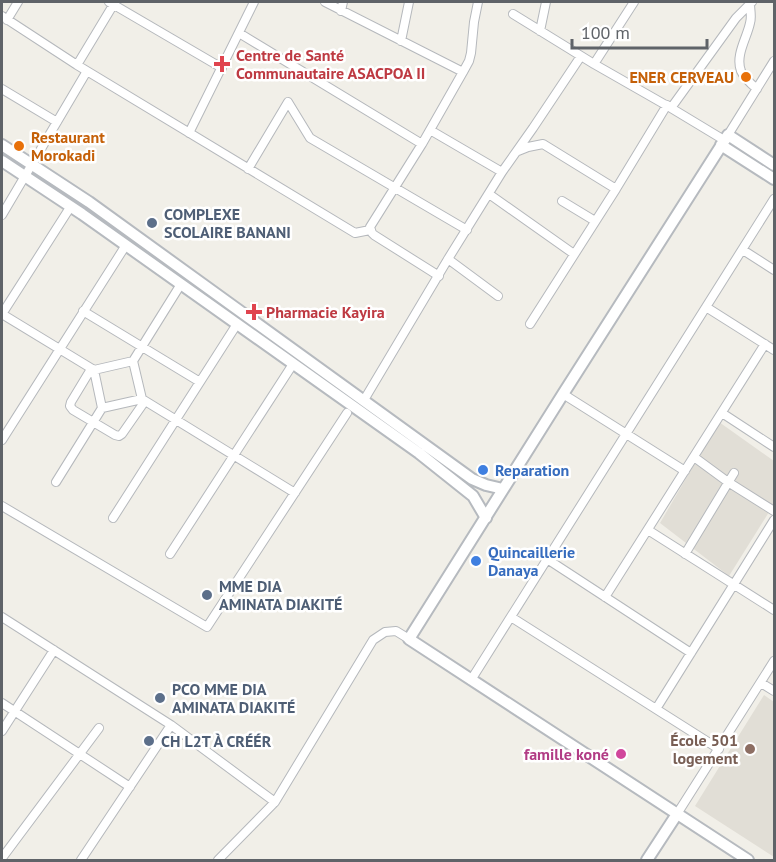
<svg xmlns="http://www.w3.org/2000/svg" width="776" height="862" viewBox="0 0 776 862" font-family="'PT Sans',sans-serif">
<rect width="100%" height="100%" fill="#f1efe8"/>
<!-- education -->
<path fill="#e1ded6" d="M719 422 774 461V504L729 576 660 523Z
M764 695 774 702V857L695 806Z"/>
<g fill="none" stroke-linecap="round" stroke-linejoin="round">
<defs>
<path id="street" d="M109 2 222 68
M325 2 463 72 469 61 471 53 474 22 478 2
M750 4C750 10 752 17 750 23 747 38 735 55 741 71 744 78 751 84 757 89
M341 11 343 2
M513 14 594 64 671 108 724 140
M2 16 77 65 355 233 370 230
M7 20 18 2
M540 31 546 2
M239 33 422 144
M401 41 409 2
M594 64 634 2
M77 65 115 2
M2 89 57 122
M671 108 736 18 752 2
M430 130 502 172
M189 133 254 2
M728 135 774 61
M518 151 528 147 543 144 616 189 667 105
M248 169 288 102 310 138 467 230
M489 194 574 254
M562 201 595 221
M2 215 87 71
M743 250 774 270
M448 259 498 296
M439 276 374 235 372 233 370 227 422 144 463 72
M706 307 774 350
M83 311 200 382
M2 314 94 370 133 361 142 399 102 408 94 370
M2 314 71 206
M530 324 616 189
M133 361 181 284
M91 369 71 402 70 406 73 410 115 435 119 436 122 434 145 401
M563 394 685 471
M142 399 295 493
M364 400 448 259 502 172 533 128 581 56
M722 413 774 447
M2 440 126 245
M694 457 728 482 774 511
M56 482 102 408
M2 506 207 627 347 413
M113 518 237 324
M648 530 774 610
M170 554 293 364
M685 554 734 473
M547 559 691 653
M605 597 765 344
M2 617 171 725 275 802
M511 617 719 749
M471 680 774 199
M761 683 774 691
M2 703 130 787
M656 709 774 520
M2 731 54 650
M677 814 774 661
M2 858 99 728
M81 860 171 725
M218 860 275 802 373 640 385 632 396 631 409 639"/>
<path id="secondary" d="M2 145 89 202 472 479 486 485 503 489
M721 145 774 179
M2 161 82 214 419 453 473 496 486 518
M647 860 677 814
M748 860 409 639 563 394 728 135 774 165"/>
</defs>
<!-- street casing -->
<use href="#street" stroke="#b5b8bc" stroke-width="10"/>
<!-- secondary casing -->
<use href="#secondary" stroke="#b6babf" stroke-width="14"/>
<!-- street -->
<use href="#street" stroke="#fff" stroke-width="8"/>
<!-- secondary -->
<use href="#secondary" stroke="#fff" stroke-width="10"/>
</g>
<!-- markers -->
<g fill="#e0444e" stroke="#fff" stroke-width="2">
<path d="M219 55h6v6h6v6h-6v6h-6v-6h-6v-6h6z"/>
<path d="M251 303h6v6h6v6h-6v6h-6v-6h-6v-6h6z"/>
</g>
<g fill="#e8710a" stroke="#fff" stroke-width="2">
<circle cx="746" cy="77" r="6"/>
<circle cx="19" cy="146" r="6"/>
</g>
<g fill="#5c6f8a" stroke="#fff" stroke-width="2">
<circle cx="152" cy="223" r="6"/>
<circle cx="207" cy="595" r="6"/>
<circle cx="160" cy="698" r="6"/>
<circle cx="149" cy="741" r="6"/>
</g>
<g fill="#3f7fe0" stroke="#fff" stroke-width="2">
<circle cx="483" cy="470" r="6"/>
<circle cx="476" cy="561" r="6"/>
</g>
<circle fill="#8d6e63" stroke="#fff" stroke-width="2" cx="750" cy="749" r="6"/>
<circle fill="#d1479c" stroke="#fff" stroke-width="2" cx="621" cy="754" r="6"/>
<g text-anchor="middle" stroke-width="5" stroke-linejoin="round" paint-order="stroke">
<!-- health labels -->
<g font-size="16" font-weight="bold" fill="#be3a42" stroke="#fff" text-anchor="start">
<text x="236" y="61">Centre de Santé<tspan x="236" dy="18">Communautaire ASACPOA II</tspan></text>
<text x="266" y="318">Pharmacie Kayira</text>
</g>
<!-- food labels -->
<g font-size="16" font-weight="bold" fill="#c56008" stroke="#fff" text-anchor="end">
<text x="734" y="83">ENER CERVEAU</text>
<text x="31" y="143" text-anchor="start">Restaurant<tspan x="31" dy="18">Morokadi</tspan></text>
</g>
<!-- service labels -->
<g font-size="16" font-weight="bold" fill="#4e5e75" stroke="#fff" text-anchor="start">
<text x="164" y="220">COMPLEXE<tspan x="164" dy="18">SCOLAIRE BANANI</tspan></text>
<text x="219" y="592">MME DIA<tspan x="219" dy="18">AMINATA DIAKITÉ</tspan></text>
<text x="172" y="695">PCO MME DIA<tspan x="172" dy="18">AMINATA DIAKITÉ</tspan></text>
<text x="161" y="747">CH L2T À CRÉÉR</text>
</g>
<!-- shop labels -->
<g font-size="16" font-weight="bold" fill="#366cbe" stroke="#fff" text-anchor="start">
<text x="495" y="476">Reparation</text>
<text x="488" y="558">Quincaillerie<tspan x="488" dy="18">Danaya</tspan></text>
</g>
<!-- education labels -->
<g font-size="16" font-weight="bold" fill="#785e54" stroke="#fff" text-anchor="end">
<text x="738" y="746">École 501<tspan x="738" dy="18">logement</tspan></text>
</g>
<!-- hotel labels -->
<g font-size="16" font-weight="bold" fill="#b23c85" stroke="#fff" text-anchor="end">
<text x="609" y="760">famille koné</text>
</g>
</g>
<!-- border -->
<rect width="776" height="862" fill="none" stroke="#5f6368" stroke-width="6"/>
<!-- scale -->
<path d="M572 39v9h135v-9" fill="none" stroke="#5f6368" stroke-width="3"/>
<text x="581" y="39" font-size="18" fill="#5f6368" stroke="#ffffff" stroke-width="4.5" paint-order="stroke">100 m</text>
</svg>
